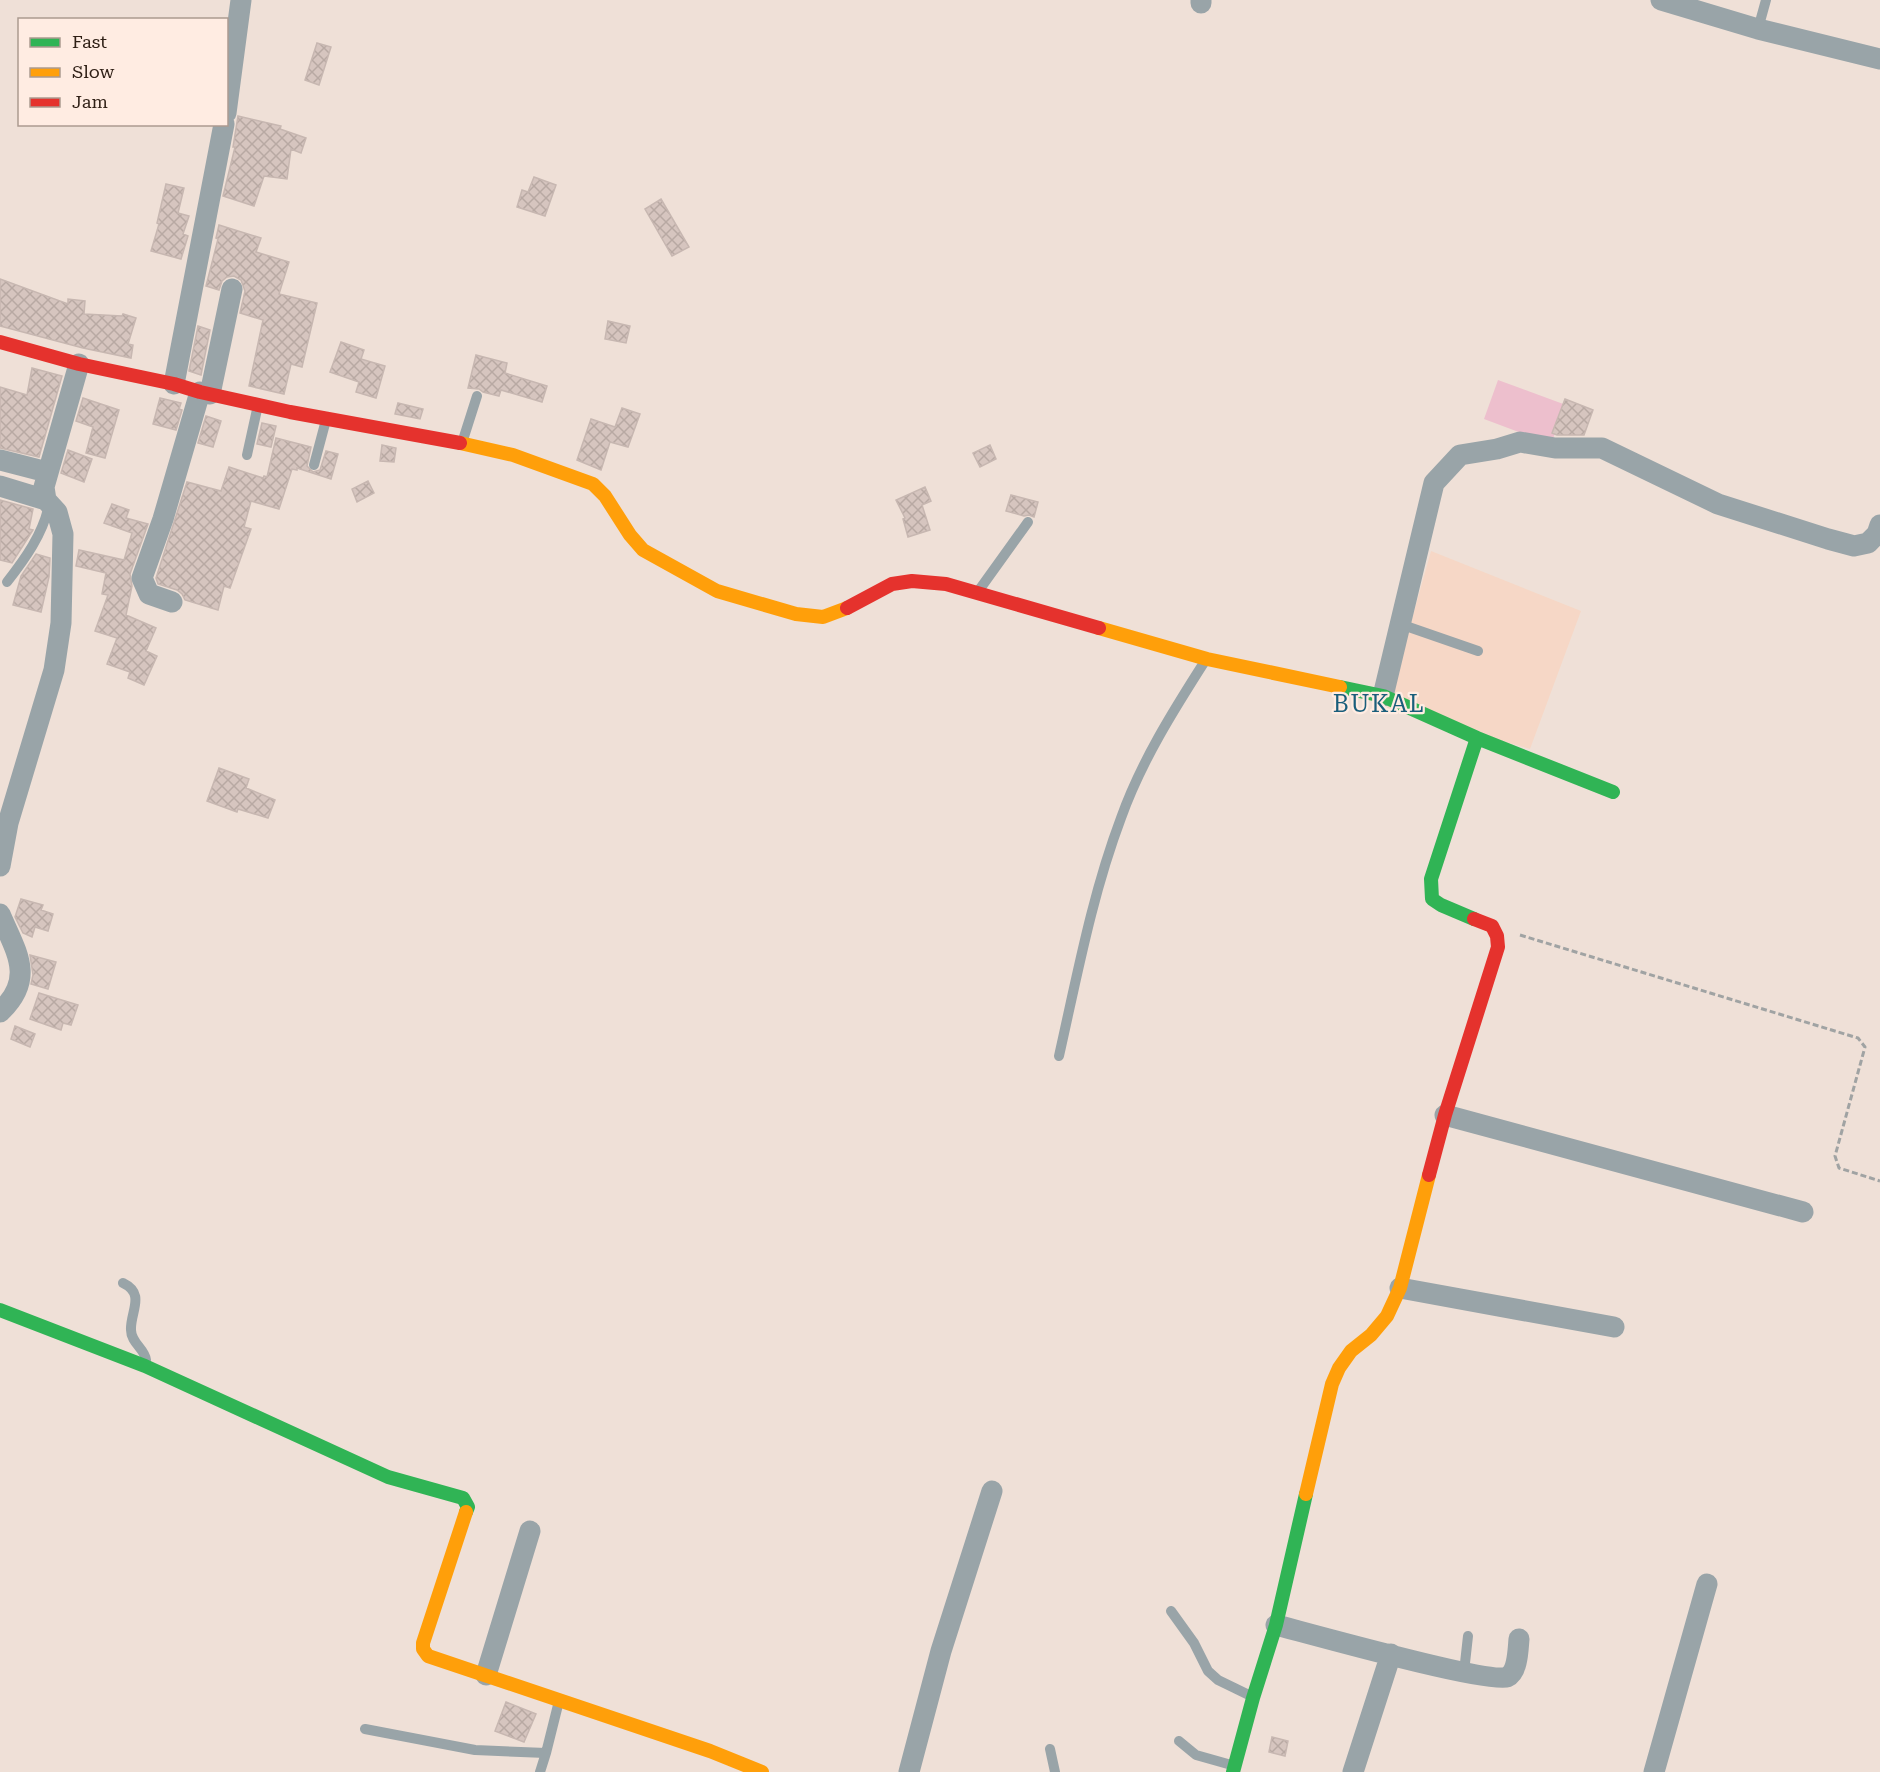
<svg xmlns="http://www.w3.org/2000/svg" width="1880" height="1772" viewBox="0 0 1880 1772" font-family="'Roboto Serif',serif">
<defs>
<pattern id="building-cross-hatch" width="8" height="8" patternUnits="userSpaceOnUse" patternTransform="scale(1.5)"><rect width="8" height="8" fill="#d6c5bf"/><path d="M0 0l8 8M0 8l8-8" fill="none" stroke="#b8a9a3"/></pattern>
</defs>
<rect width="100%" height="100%" fill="#efe0d7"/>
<!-- built -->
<path fill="#f6d7c6" d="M1431 551 1581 611 1530 749 1387 708Z"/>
<!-- pitch -->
<path fill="#edbfcd" d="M1498 380 1566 405 1551 444 1484 419Z"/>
<!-- building -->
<path fill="url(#building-cross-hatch)" stroke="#c7b7b1" stroke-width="1.5" d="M317 43 331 47 319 85 305 80Z
M238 116 281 126 280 129 306 138 301 153 291 149 287 179 264 176 254 206 223 196 235 147H233Z
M534 177 556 185 545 216 517 207 522 190 528 192Z
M166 184 184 188 178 213 189 216 183 234 188 236 181 259 151 251 159 224 157 223Z
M661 199 689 247 672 256 645 209Z
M219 225 261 238 256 252 289 262 279 294 317 303 302 367 291 364 284 394 249 386 263 320 240 313 245 291 241 280 234 276 227 277 222 281 219 290 206 286 218 239 216 238Z
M0 279 68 304V299L85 301 84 314 122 316 123 314 136 318 128 344 133 345 131 358 83 348 0 326Z
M608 321 630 326 626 343 605 339Z
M198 326 210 330 201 375 189 371Z
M341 342 364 350 361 359 385 366 376 398 356 392 359 382 330 372Z
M476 355 507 363 505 373 547 386 542 402 501 390 499 396 483 392 479 389 468 388Z
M32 368 62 376 39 457 0 448V387L27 395Z
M83 398 119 410 105 458 86 453 93 427 76 421Z
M160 398 181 403 179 409 182 410 176 430 153 424Z
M1565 399 1593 410 1584 435H1557L1552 433Z
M398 403 423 409 420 419 395 414Z
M622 408 640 414 628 447 610 442 601 470 577 460 591 419 615 427Z
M206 416 221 421 213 447 198 443Z
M262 423 276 426 271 447 257 444Z
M276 438 311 447 307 466 313 472 320 470 326 451 338 454 331 479 297 468V470L292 469 279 509 251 501 244 527 251 529 230 588 224 586 218 610 185 600 182 594 177 590 158 584 156 578 187 482 221 491 229 467 263 478 264 476 267 477Z
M382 445 396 448 394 462 380 461Z
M990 445 996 459 980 467 973 453Z
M68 450 92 459 84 482 61 473Z
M368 481 374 493 357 502 352 489Z
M925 487 931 501 922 505 930 530 908 537 903 519 905 518 896 500Z
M1011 495 1038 502 1034 517 1029 515 1024 516 1006 511Z
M0 500 33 509 29 529 33 530 12 563 0 560Z
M112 504 129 510 126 518 148 524 130 574 132 586 126 615 156 628 146 651 157 656 144 685 128 678 130 672 107 664 117 638 95 631 108 595 102 594 106 573 76 566 79 550 124 560 132 533 104 523Z
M36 554 50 558 49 577 41 612 13 605 21 576Z
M219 768 249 779 246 788 275 800 268 818 238 809 237 812 207 801Z
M21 899 43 905 41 910 53 914 48 931 35 927 32 937 23 933 15 917Z
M30 955 56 962 48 989 31 984 33 975Z
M39 993 78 1005 71 1025 63 1023 61 1030 30 1019Z
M15 1026 35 1034 30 1047 11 1039Z
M506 1702 536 1714 524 1742 495 1731Z
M1272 1737 1288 1741 1285 1756 1269 1752Z"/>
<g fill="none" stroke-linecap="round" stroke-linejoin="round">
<!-- path -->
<path stroke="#a0a3a3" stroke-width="3" stroke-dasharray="6 3" stroke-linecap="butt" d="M1520 935 1858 1038 1865 1047 1835 1156 1839 1168 1880 1181"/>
<!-- lane -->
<path stroke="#99a4a8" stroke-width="10" d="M1758 29 1766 0
M462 443 477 396
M247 455 258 405
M314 465 326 420
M7 582C25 559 43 534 49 505
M977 593 1028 522
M1400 624 1478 651
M1059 1056C1077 976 1092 895 1121 818 1141 762 1173 711 1205 661
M123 1283C146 1294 130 1312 131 1330 131 1343 145 1349 146 1360
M1171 1611 1194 1643 1208 1671 1218 1680 1253 1697
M1464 1672 1468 1636
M365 1729 475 1750 546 1753 559 1701
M1179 1741 1196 1755 1235 1766
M1050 1749 1055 1772
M540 1772 546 1753"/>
<!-- street -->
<path stroke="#99a4a8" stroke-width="21" d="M1661 0 1758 29 1880 59
M1201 3V0
M226 113 241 0
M174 384 224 124
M210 394 232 289
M0 460 47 472
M0 486 46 500
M172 602 149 594 142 578 163 519 200 392
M1383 696 1434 483 1460 455 1497 449 1520 442 1555 448H1602L1718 504 1828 539 1854 546 1868 543 1877 534 1880 525
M0 866 8 823 54 670 61 623 63 534 57 512 46 500 44 487 79 364
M0 914C16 952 36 978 0 1012
M1445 1115 1803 1212
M1400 1288 1614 1327
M1276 1625C1307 1633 1489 1684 1507 1677 1518 1672 1518 1649 1519 1639
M486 1675 530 1531
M909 1772 941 1651 992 1491
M1353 1772 1391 1654
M1654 1772 1707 1584"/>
<!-- fast -->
<path stroke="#30b455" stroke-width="14" d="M1340 687 1383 696 1477 738 1613 792
M1474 919 1441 905 1432 899 1431 879 1477 738
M0 1310 145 1366 388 1477 463 1498 468 1507 466 1512
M1233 1772 1253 1698 1276 1625 1306 1494"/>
<!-- slow -->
<path stroke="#ff9f0a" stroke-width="14" d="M460 443 513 455 593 484 605 496 630 535 643 550 717 591 796 614 823 617 847 608
M1099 628 1207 659 1340 687
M1306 1494 1332 1384 1339 1368 1351 1351 1371 1335 1387 1316 1400 1288 1429 1175
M466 1512 423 1643V1649L428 1656 710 1751 762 1772"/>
<!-- jam -->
<path stroke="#e5322d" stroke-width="14" d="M0 342 79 364 174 384 200 392 290 412 460 443
M847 608 892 584 912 581 946 584 1099 628
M1429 1175 1445 1115 1498 947 1497 936 1492 926 1474 919"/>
</g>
<g text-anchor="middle" stroke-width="4.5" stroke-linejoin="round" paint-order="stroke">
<!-- quarter labels -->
<g font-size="24" letter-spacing="1.5" fill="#1a5e7b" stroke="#ffece2">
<text x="1379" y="712">BUKAL</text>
</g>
</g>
<!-- legend -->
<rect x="18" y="18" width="210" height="108" fill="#ffece2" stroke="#ac9a90" stroke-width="1.5"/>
<rect x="30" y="38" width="30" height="9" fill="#30b455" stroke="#ac9a90" stroke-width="1.5"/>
<text x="72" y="48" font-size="18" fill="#2f1f15">Fast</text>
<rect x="30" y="68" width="30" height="9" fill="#ff9f0a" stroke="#ac9a90" stroke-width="1.5"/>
<text x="72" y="78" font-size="18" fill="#2f1f15">Slow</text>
<rect x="30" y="98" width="30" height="9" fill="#e5322d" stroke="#ac9a90" stroke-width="1.5"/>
<text x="72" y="108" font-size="18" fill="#2f1f15">Jam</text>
</svg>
